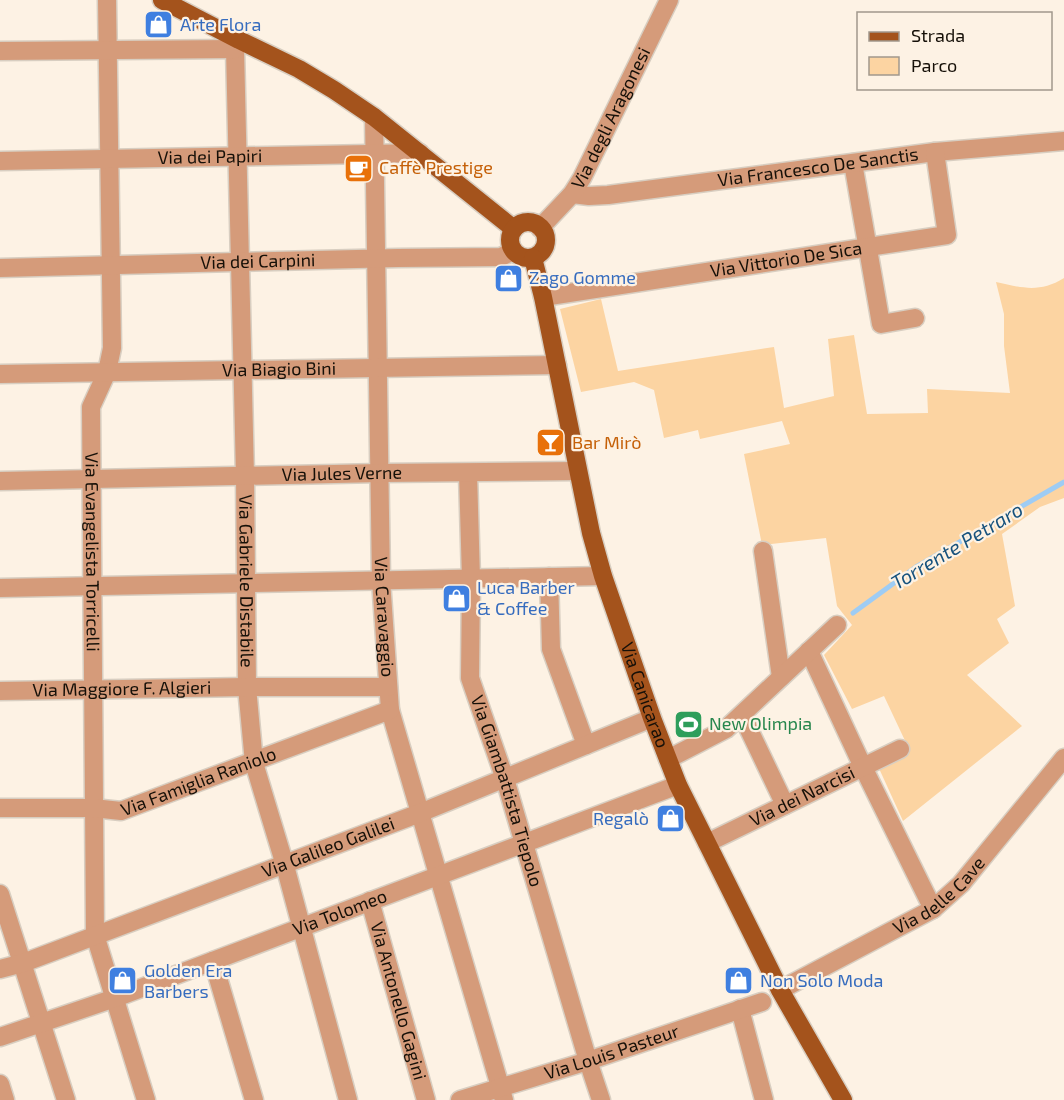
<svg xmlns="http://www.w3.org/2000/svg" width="1064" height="1100" viewBox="0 0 1064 1100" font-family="'Exo 2',sans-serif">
<rect width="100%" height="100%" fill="#fdf2e4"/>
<!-- green -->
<path fill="#fcd4a2" d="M1064 278V498L1040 507 1002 534 1015 606 997 619 1009 643 967 675 1022 726 903 821 877 764 908 747 884 696 852 709 824 655 852 625 837 606 826 538 762 545 744 454 790 444 782 421 700 439 698 430 664 438 654 390 634 382 581 392 560 309 601 299 618 371 774 347 784 408 834 396 828 339 854 335 867 414 928 413 927 389 1010 393 1004 346V314L996 282C1022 288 1040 293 1064 278Z"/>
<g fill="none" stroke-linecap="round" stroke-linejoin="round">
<!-- stream -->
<path stroke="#9eccf4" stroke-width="5" d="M853 613 916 567 1064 482"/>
<defs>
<g id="minor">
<path id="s1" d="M107 0 112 348 107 372 91 407 95 935 146 1100"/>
<path id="s2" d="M239 40 235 49 245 476 247 687 254 763 284 862 348 1100"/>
<path d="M0 51 235 49"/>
<path id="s3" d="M374 117 381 580 390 710 504 1100"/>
<path id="s4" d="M0 161 420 153"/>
<path d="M853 163 881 324 915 318"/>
<path id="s5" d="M572 194 589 196 608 195 935 152 1064 141"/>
<path id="s6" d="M540 228 572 194 582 178 669 0"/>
<path id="s7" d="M0 268 398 258 501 257 513 251"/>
<path id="s8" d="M543 297 947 235 935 152"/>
<path id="s9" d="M0 374 557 365"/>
<path id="s10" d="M468 473 471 579 470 678 505 779 588 1061 601 1100"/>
<path id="s11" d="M0 481 380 473 577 471"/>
<path d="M763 551 781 677"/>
<path d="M549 577 551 649 586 745"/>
<path d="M0 588 603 576"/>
<path d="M809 651 863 767 933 909"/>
<path id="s12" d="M0 691 247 687H388"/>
<path d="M742 715 785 805"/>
<path d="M668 759 726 729 837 625"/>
<path id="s13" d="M0 808H93L121 811 390 710"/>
<path id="s14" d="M707 843 900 749"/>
<path d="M0 894 66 1100"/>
<path id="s15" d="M370 901 426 1100"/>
<path d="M213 961 254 1100"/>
<path id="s16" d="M0 969 23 963 420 813 652 718"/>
<path id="s17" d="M780 990 933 909 961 884 1064 758"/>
<path d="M740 1009 764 1100"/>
<path id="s18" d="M0 1037 115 998 678 785"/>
<path d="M0 1084 5 1100"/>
<path id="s19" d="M460 1100 588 1061 762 1002"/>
</g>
<g id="major">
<path d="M162 0 239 40 299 69 334 90 374 117 514 229"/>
<circle cx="528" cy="240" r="18"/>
<path id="s20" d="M533 258 543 297 591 533 603 576 652 718 678 785 707 843 780 990 843 1100"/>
</g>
</defs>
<!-- minor casing -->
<use href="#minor" stroke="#d8cec1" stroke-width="21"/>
<!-- major casing -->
<use href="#major" stroke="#d8cec1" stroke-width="21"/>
<!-- minor -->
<use href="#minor" stroke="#d59b7a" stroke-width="18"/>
<!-- major -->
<use href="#major" stroke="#a4531c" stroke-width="18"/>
</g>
<!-- icons -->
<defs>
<symbol id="shop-square" viewBox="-11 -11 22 22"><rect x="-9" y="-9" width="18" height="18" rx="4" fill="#3f7fe0" stroke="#fdf2e4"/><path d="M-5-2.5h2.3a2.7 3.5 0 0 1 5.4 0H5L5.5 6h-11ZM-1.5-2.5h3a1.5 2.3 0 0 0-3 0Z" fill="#fff"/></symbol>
<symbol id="cafe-square" viewBox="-11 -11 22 22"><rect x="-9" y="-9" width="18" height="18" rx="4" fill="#e8710a" stroke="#fdf2e4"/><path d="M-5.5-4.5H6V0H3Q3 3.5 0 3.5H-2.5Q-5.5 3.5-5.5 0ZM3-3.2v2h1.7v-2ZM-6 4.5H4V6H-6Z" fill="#fff"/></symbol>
<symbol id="bar-square" viewBox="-11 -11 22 22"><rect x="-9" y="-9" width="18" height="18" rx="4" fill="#e8710a" stroke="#fdf2e4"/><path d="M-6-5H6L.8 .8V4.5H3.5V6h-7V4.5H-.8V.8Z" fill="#fff"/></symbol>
<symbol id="stadium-square" viewBox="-11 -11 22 22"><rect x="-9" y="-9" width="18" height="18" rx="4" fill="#2e9e5b" stroke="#fdf2e4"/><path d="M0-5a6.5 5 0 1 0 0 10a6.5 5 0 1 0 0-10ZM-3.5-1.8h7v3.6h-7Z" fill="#fff"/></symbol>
</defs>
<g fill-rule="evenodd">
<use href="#shop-square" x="142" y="8" width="33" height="33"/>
<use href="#cafe-square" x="342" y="152" width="33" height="33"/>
<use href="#shop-square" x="492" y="262" width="33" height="33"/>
<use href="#bar-square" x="534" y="426" width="33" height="33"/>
<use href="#shop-square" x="440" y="582" width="33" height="33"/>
<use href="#stadium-square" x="672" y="708" width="33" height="33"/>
<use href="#shop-square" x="654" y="802" width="33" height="33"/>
<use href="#shop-square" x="106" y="964" width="33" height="33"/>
<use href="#shop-square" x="722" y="964" width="33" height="33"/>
</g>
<g text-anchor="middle" stroke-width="4.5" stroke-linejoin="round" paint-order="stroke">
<!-- shop labels -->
<g font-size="18" fill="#366cbe" stroke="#fdf2e4" text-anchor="start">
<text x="180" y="31">Arte Flora</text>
<text x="529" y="284">Zago Gomme</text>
<text x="477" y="594">Luca Barber<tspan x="477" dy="21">&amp; Coffee</tspan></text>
<text x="649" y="825" text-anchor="end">Regalò</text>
<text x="144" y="977">Golden Era<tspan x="144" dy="21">Barbers</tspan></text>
<text x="760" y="987">Non Solo Moda</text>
</g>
<!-- street labels -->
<g font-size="18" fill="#161008" stroke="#fdf2e4">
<text dy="6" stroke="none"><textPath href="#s6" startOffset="132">Via degli Aragonesi</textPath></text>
<text dy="6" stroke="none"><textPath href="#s4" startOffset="210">Via dei Papiri</textPath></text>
<text dy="6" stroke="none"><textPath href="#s5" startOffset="248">Via Francesco De Sanctis</textPath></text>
<text dy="6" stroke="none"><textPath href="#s8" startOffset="246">Via Vittorio De Sica</textPath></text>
<text dy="6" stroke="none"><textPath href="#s7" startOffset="258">Via dei Carpini</textPath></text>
<text dy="6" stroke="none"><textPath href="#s9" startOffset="279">Via Biagio Bini</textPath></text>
<text dy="6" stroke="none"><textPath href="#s11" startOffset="342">Via Jules Verne</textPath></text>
<text dy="6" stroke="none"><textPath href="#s1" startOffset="556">Via Evangelista Torricelli</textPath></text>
<text dy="6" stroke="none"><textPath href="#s2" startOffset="542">Via Gabriele Distabile</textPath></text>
<text dy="6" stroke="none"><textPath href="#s3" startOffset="500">Via Caravaggio</textPath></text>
<text dy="6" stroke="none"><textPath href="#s12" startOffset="122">Via Maggiore F. Algieri</textPath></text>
<text dy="6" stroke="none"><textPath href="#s20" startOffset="452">Via Canicarao</textPath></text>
<text dy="6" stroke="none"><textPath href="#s13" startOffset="204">Via Famiglia Raniolo</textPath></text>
<text dy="6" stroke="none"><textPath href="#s10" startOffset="324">Via Giambattista Tiepolo</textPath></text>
<text dy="6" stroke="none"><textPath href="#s14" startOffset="106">Via dei Narcisi</textPath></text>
<text dy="6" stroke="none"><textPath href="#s16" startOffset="350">Via Galileo Galilei</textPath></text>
<text dy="6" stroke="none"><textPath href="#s17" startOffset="186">Via delle Cave</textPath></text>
<text dy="6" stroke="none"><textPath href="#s18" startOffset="362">Via Tolomeo</textPath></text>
<text dy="6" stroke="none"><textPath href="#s15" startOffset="104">Via Antonello Gagini</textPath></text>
<text dy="6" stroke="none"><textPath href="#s19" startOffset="159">Via Louis Pasteur</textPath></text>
</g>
<!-- food labels -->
<g font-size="18" fill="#c56008" stroke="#fdf2e4" text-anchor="start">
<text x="379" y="174">Caffè Prestige</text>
<text x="572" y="449">Bar Mirò</text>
</g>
<!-- leisure labels -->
<g font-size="18" fill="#27864d" stroke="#fdf2e4" text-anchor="start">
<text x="709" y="730">New Olimpia</text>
</g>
<!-- water labels -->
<g font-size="20" font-style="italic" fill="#17527d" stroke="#fdf2e4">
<text transform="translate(957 546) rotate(-31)" y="7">Torrente Petraro</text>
</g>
</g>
<!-- legend -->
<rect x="857" y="12" width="195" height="78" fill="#fdf2e4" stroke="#a1988c" stroke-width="1.5"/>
<rect x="869" y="32" width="30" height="9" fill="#a4531c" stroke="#a1988c" stroke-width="1.5"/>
<text x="911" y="42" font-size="18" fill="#161008">Strada</text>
<rect x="869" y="57" width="30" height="18" fill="#fcd4a2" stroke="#a1988c" stroke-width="1.5"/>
<text x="911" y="72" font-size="18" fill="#161008">Parco</text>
</svg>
